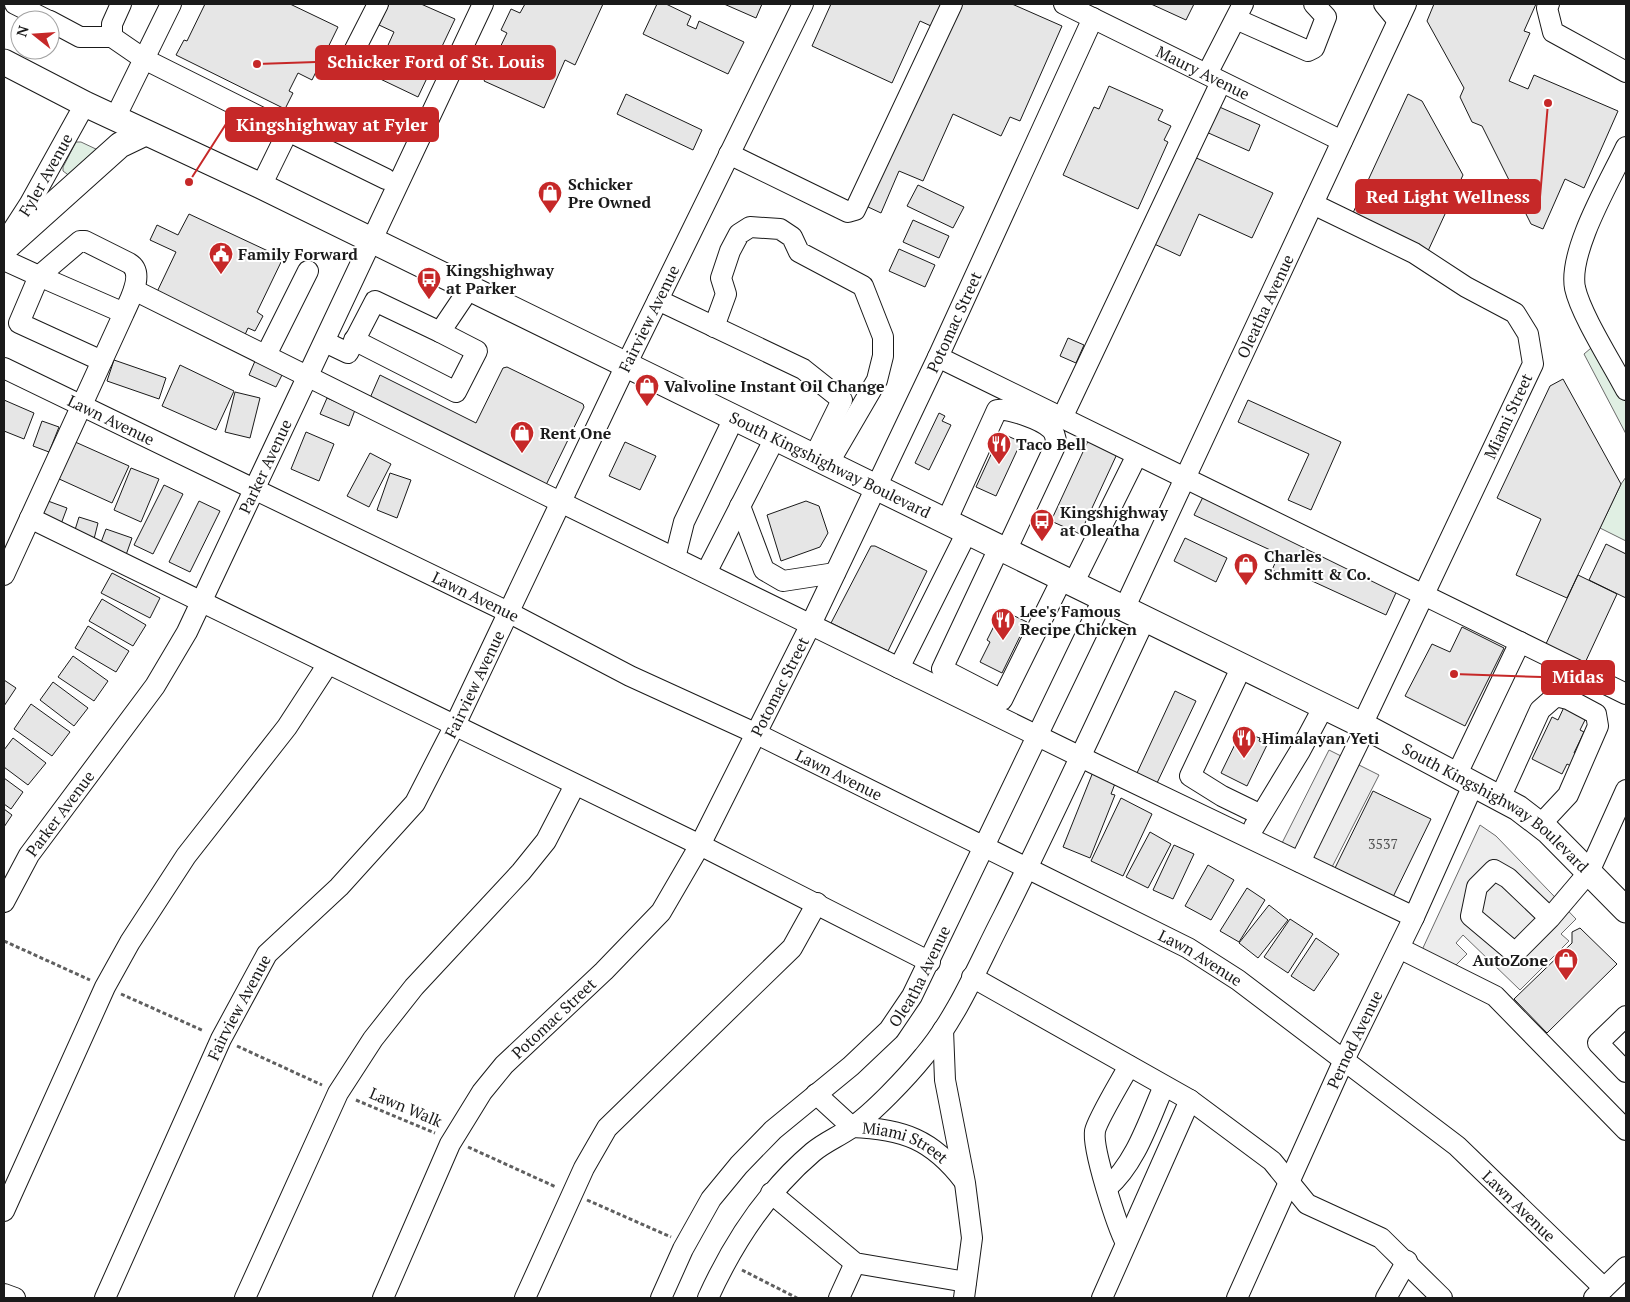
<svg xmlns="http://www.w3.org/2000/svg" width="1630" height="1302" viewBox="0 0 1630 1302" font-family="'PT Serif',serif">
<rect width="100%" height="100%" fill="#fff"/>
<!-- green -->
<path fill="#e0efe3" stroke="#6a6a6a" d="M76 142H81L98 150 71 177 63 171V167Z
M1597 343 1626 396V434L1584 354Z
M1626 477V541L1600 528 1621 484Z"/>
<!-- parking -->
<path fill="#ededed" stroke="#6a6a6a" d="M1329 750 1379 775 1330 871 1281 845Z
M1480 825 1496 836 1576 919 1561 934 1569 941 1520 990 1463 935 1456 943 1467 954 1455 966 1422 950Z"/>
<!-- building -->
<path fill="#e6e6e6" stroke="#1a1a1a" d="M205 4H290L338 27 312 80 298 73 289 91 293 93 285 109 176 55 184 40 187 41Z
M389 4H421L455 19 418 97 374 76 394 32 379 25Z
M525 4H603L575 65 565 60 544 108 484 81 507 33 501 30 511 9 520 13Z
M657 4H666L691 16 687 25 696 29 699 21 744 42 728 74 643 34Z
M724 4H762L756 18Z
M831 4H941L931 26 920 21 892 83 812 46Z
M956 4H1012L1062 26 1020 121 1010 117 1001 136 953 114 923 181 899 171 881 213 866 206Z
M1151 4H1194L1186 20Z
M1434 4H1536L1524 31 1530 33 1509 81 1528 89 1534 75 1618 111 1584 188 1565 179 1543 229 1531 224 1482 126 1472 122 1460 97 1464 88 1427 21Z
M1109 86 1163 110 1158 120 1171 126 1164 140 1168 142 1138 209 1063 175 1094 107 1099 109Z
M626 94 702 130 693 150 617 114Z
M1408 94 1422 101 1463 175 1428 251 1352 215Z
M1215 105 1260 125 1249 151 1204 131Z
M1190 155 1273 193 1252 238 1199 214 1180 256 1150 242Z
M918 185 964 207 953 228 907 206Z
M189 214 283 258 257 312 263 316 255 331 248 328 244 337 156 294 176 252 150 240 157 225 178 235Z
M913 220 949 236 939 258 903 242Z
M899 249 935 265 925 287 889 271Z
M1068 338 1084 345 1076 363 1060 356Z
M114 360 166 378 159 399 107 381Z
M255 361 283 373 276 387 249 375Z
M180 365 234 391 216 430 162 406Z
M507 367 583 404 584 407 546 485 370 398 380 375 476 423 503 368Z
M1563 379 1621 484 1567 598 1516 575 1541 519 1497 498 1550 386Z
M235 392 260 398 250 438 225 432Z
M327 398 355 410 349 426 320 414Z
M4 400 34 413 24 439 4 431Z
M1248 400 1341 442 1311 510 1288 500 1309 454 1238 422Z
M939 413 945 416 942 421 951 425 929 470 915 463Z
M42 421 59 427 49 452 33 446Z
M306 432 334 444 319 481 291 469Z
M1001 433 1021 442 996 496 976 487Z
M73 441 129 466 112 503 57 478Z
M1088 441 1117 454 1080 534 1051 521Z
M625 442 656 456 640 490 609 476Z
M370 453 391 464 369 507 347 496Z
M131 468 159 479 141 522 114 510Z
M390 473 411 480 397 518 377 510Z
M164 485 183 494 153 554 134 545Z
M1203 497 1399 586 1386 615 1299 575 1297 581 1272 570 1279 554 1194 515Z
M48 501 67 508 61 524 42 516Z
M199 501 220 511 190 572 169 562Z
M806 501 819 506 828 533 820 547 781 561 767 515Z
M79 517 98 523 94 539 74 533Z
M106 529 132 538 126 555 100 545Z
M1185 538 1227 558 1216 582 1174 561Z
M1606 544 1626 554V598L1589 580Z
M871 546H875L927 571 888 651 831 623Z
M112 573 160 598 150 618 101 593Z
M1578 575 1617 594 1584 665 1545 646Z
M102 599 146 625 133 646 89 621Z
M1002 610 1027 622 1002 673 980 662 990 642 987 640Z
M88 626 129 651 116 672 75 648Z
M1462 627 1504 648 1465 726 1405 696 1432 644 1450 652Z
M73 656 108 681 94 701 58 677Z
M4 680 16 688 4 706Z
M53 682 88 708 74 726 40 700Z
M1175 691 1196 701 1157 783 1137 773Z
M31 704 70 732 52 756 14 729Z
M1565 705 1587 716 1580 730 1584 732 1574 753 1577 754 1571 766 1567 764 1562 774 1532 759 1552 717 1558 720Z
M1241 732 1260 738 1259 741 1267 745 1247 786 1221 773Z
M13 738 46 763 28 785 4 767V750Z
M1093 772 1116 781 1111 794 1115 795 1090 858 1063 847Z
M4 778 23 792 11 809 4 804Z
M1373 791 1431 819 1393 897 1335 868Z
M1121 798 1152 814 1123 876 1091 861Z
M4 809 12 815 4 827Z
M1150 832 1171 844 1148 888 1126 877Z
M1174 845 1194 854 1173 899 1153 890Z
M1208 865 1234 880 1211 920 1185 906Z
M1247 888 1265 900 1239 942 1220 931Z
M1269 905 1288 920 1258 958 1239 943Z
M1290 919 1313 934 1288 973 1264 957Z
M1580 928 1617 964 1547 1033 1514 999 1572 943V932Z
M1316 938 1339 954 1314 991 1291 976Z"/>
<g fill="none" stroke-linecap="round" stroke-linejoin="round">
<defs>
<g id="minor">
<path d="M15 4 47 20"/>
<path d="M121 4 112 24V37L144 59 288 131 261 186"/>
<path id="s1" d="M1064 4 1342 141"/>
<path d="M1384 4 1398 21"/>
<path d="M1549 4 1547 8 1553 32 1626 72"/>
<path d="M1236 19 1308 51 1314 48 1326 17 1314 4"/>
<path d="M50 21 80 37H112"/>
<path d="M350 59 378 4"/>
<path d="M1207 74 1243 4"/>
<path d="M115 118 171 4"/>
<path d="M288 131 386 179"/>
<path d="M1626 147C1610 181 1568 251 1575 288 1581 315 1612 363 1626 390"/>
<path d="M729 154 848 212 855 210 952 4"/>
<path d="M1313 204 1414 253 1466 287 1515 313 1528 334 1533 364 1362 725"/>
<path id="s2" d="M7 239 29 205 85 104"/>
<path d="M4 260 39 276 19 323 102 361"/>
<path d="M134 290 544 494 1093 763 1414 917"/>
<path d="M658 300 803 369 842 400 814 457"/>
<path d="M714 327 726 294 721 278 730 251 739 234 750 227 780 229 792 237 799 252 863 286 883 337V356L877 380 828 464"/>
<path d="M354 340 456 392 477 351 440 332 469 289"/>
<path d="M325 342 348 353 375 301 440 332"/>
<path d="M266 355 308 271"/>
<path d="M938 357 1626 694"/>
<path id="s3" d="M4 368 508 612 630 676 755 733 1188 948 1238 980 1457 1146 1604 1288"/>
<path d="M1062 418 1221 82"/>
<path d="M740 506 764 570 783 581 835 573"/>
<path d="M30 518 700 845 930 962"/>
<path d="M946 522 997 410C1009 408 1042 420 1051 429 1055 433 1056 438 1056 444L1006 551"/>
<path d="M999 548 942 669 1002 700 1062 579"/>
<path d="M675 558 684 522 734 418"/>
<path d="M706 573 775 438"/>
<path d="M4 575 124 313C129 301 146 273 129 263L85 241H80L39 276 124 313"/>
<path d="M1073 584 1137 455"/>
<path id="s4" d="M1124 609 1406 4"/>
<path d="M1242 666 1190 776 1222 796 1261 815"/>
<path d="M899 668 967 532"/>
<path d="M1457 774 1520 642"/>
<path d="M1500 798 1540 710 1556 696 1568 699 1596 714 1598 726 1568 795 1540 825"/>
<path d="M1254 827 1300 751 1324 706"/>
<path d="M1300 862 1366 727"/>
<path id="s5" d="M4 902 29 855 155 686 187 632 483 4"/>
<path d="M1550 918 1508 878 1494 870 1477 887 1471 916 1515 953 1550 918 1589 872 1626 790"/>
<path d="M1399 948 1495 996 1626 1130"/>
<path d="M972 977 1190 1100 1272 1161 1307 1204 1381 1238 1442 1298"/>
<path d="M1626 1016 1598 1043 1626 1072"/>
<path d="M943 1030 945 1080 965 1183 972 1238 964 1298"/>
<path id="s6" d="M816 1094 852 1127C903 1129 932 1139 964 1181"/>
<path d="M1107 1188C1136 1163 1149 1120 1164 1086"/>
<path d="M771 1193 855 1263 966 1282"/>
<path d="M4 1211 105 987 130 942 186 856 287 727 328 664"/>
<path d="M1126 1243C1117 1226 1092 1149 1095 1131 1097 1120 1122 1079 1129 1066"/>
<path d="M4 1294 15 1298"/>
<path id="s7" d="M105 1298 221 1039 267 954 339 887 415 803 455 725 626 365 803 4"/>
<path d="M245 1298 338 1093 373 1039 414 987 521 872 546 841 575 785"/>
<path id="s8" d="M383 1298 450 1144 482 1092 504 1065 604 971 661 912 700 845 811 624 938 357 1093 18"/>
<path d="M525 1298 584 1168 607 1128 792 948 817 903"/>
<path id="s9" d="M661 1298 683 1249 711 1199 739 1165 773 1130 851 1066 889 1030 912 996 1103 599"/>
<path d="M708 1298C733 1243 766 1192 813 1152 825 1142 838 1137 851 1128 873 1113 907 1077 924 1056 958 1016 979 963 1003 917 1052 819 1098 719 1145 619"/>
<path d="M839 1298 855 1263"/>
<path d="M1102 1298 1190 1100"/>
<path id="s10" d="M1237 1298 1344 1060 1414 917 1474 783"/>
<path d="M1386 1298 1407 1261"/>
<path d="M1594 1298 1626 1267"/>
</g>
<g id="major">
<path id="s11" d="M4 62 85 104 261 186 1362 725 1518 808 1548 831 1626 910"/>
<path d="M4 249 120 145 145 133"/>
</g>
</defs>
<!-- minor casing -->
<use href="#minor" stroke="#1a1a1a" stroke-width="22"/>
<!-- major casing -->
<use href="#major" stroke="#1a1a1a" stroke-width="27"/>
<!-- path -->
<path stroke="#5f5f5f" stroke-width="3" stroke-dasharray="4 2.5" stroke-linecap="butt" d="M4 941 90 980
M121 994 204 1031
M237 1046 322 1085
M356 1100 435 1133
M468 1147 556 1187
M587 1200 671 1237
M742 1270 797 1298"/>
<!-- minor -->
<use href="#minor" stroke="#fff" stroke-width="20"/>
<!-- major -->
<use href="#major" stroke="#fff" stroke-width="25"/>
</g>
<!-- icons -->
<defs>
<symbol id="shop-pin" viewBox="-11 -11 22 30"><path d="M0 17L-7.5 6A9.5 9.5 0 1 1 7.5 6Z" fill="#c62828" stroke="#fff"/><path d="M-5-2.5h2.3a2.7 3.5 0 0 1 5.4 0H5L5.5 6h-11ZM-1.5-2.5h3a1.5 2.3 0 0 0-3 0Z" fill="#fff"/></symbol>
<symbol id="civic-pin" viewBox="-11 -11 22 30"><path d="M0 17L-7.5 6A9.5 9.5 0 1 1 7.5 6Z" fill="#c62828" stroke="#fff"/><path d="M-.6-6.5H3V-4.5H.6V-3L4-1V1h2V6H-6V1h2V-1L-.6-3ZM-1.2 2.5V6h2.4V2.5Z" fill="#fff"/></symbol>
<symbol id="bus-pin" viewBox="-11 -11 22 30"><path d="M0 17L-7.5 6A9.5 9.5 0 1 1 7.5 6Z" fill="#c62828" stroke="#fff"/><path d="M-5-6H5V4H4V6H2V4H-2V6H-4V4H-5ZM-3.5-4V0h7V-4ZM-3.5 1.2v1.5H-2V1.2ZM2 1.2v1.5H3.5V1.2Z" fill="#fff"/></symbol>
<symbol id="restaurant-pin" viewBox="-11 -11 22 30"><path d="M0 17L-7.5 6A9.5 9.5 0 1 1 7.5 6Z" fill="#c62828" stroke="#fff"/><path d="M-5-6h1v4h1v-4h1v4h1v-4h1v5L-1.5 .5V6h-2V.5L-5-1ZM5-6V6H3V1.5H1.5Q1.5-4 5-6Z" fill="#fff"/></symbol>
</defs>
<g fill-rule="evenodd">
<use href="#shop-pin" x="536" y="179" width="28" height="38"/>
<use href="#civic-pin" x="207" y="240" width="28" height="38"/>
<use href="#bus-pin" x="415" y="265" width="28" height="38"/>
<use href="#shop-pin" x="633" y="372" width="28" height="38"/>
<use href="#shop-pin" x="508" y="419" width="28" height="38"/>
<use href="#restaurant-pin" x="985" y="430" width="28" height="38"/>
<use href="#bus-pin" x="1028" y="507" width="28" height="38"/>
<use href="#shop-pin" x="1232" y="551" width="28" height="38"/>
<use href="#restaurant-pin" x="989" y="606" width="28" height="38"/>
<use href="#restaurant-pin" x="1230" y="724" width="28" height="38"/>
<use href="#shop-pin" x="1552" y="946" width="28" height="38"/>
</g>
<g text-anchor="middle" stroke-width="4" stroke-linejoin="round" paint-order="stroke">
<!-- number labels -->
<g font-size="14" fill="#4d4d4d">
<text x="1383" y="849">3537</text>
</g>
<!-- street labels -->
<g font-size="16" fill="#1a1a1a" stroke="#fff">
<text dy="6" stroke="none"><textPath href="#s1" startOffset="155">Maury Avenue</textPath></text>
<text dy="6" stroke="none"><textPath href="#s2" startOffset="75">Fyler Avenue</textPath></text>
<text dy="6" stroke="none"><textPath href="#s4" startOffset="334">Oleatha Avenue</textPath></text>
<text dy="6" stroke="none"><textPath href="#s7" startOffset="1130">Fairview Avenue</textPath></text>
<text dy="6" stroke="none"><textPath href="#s8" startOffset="1142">Potomac Street</textPath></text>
<text transform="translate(1508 416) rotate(-65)" y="6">Miami Street</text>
<text dy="6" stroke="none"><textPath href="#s3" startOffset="119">Lawn Avenue</textPath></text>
<text dy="6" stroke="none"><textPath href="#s11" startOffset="919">South Kingshighway Boulevard</textPath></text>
<text dy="6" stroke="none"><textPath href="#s5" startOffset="510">Parker Avenue</textPath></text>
<text dy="6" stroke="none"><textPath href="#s3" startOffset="524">Lawn Avenue</textPath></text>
<text dy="6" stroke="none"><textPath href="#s7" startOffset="725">Fairview Avenue</textPath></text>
<text dy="6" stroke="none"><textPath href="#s8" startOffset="738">Potomac Street</textPath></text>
<text dy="6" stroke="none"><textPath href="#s3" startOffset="929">Lawn Avenue</textPath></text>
<text dy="6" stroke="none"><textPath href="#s11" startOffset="1669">South Kingshighway Boulevard</textPath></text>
<text dy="6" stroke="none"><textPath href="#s5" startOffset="105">Parker Avenue</textPath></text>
<text dy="6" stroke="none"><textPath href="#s3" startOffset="1334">Lawn Avenue</textPath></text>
<text dy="6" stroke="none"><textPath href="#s9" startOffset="419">Oleatha Avenue</textPath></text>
<text dy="6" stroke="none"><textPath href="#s7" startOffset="320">Fairview Avenue</textPath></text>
<text dy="6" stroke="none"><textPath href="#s8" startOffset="332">Potomac Street</textPath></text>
<text dy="6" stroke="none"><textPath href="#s10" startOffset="284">Pernod Avenue</textPath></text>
<text transform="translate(406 1107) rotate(23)" y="6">Lawn Walk</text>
<text dy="6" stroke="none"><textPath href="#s6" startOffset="105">Miami Street</textPath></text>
<text dy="6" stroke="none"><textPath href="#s3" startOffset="1739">Lawn Avenue</textPath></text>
</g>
<!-- poi labels -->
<g font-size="16" font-weight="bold" fill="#1a1a1a" stroke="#fff" text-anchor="start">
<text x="568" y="190">Schicker<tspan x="568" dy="18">Pre Owned</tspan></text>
<text x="238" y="260">Family Forward</text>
<text x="446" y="276">Kingshighway<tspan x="446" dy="18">at Parker</tspan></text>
<text x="664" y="392">Valvoline Instant Oil Change</text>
<text x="540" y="439">Rent One</text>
<text x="1016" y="450">Taco Bell</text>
<text x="1060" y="518">Kingshighway<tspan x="1060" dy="18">at Oleatha</tspan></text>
<text x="1264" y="562">Charles<tspan x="1264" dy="18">Schmitt &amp; Co.</tspan></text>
<text x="1020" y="617">Lee's Famous<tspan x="1020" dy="18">Recipe Chicken</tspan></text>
<text x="1262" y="744">Himalayan Yeti</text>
<text x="1548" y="966" text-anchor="end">AutoZone</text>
</g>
</g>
<!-- callouts -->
<path fill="none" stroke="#c62828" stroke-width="2" d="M257 64L316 62M189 182L226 124M1548 103L1540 197M1454 674L1542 677"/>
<g fill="#c62828" stroke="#fff" stroke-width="2">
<circle cx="257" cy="64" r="5"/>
<circle cx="189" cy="182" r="5"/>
<circle cx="1548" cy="103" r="5"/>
<circle cx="1454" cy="674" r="5"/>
</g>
<g fill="#c62828" stroke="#c62828" stroke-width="2">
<rect x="316" y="46" width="239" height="33" rx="5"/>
<rect x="226" y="108" width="212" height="33" rx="5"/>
<rect x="1356" y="180" width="184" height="33" rx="5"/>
<rect x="1542" y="661" width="72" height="33" rx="5"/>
</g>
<g font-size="18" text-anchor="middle" font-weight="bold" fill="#fff">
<text x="436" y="68">Schicker Ford of St. Louis</text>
<text x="332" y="131">Kingshighway at Fyler</text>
<text x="1448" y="203">Red Light Wellness</text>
<text x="1578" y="683">Midas</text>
</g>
<!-- border -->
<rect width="1630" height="1302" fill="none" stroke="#1a1a1a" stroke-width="10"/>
<!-- north arrow -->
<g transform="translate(35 35) rotate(287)"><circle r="24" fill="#ffffff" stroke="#a3a3a3"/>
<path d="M0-4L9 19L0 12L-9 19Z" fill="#c62828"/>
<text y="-8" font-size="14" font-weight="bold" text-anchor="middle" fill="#1a1a1a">N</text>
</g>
</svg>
